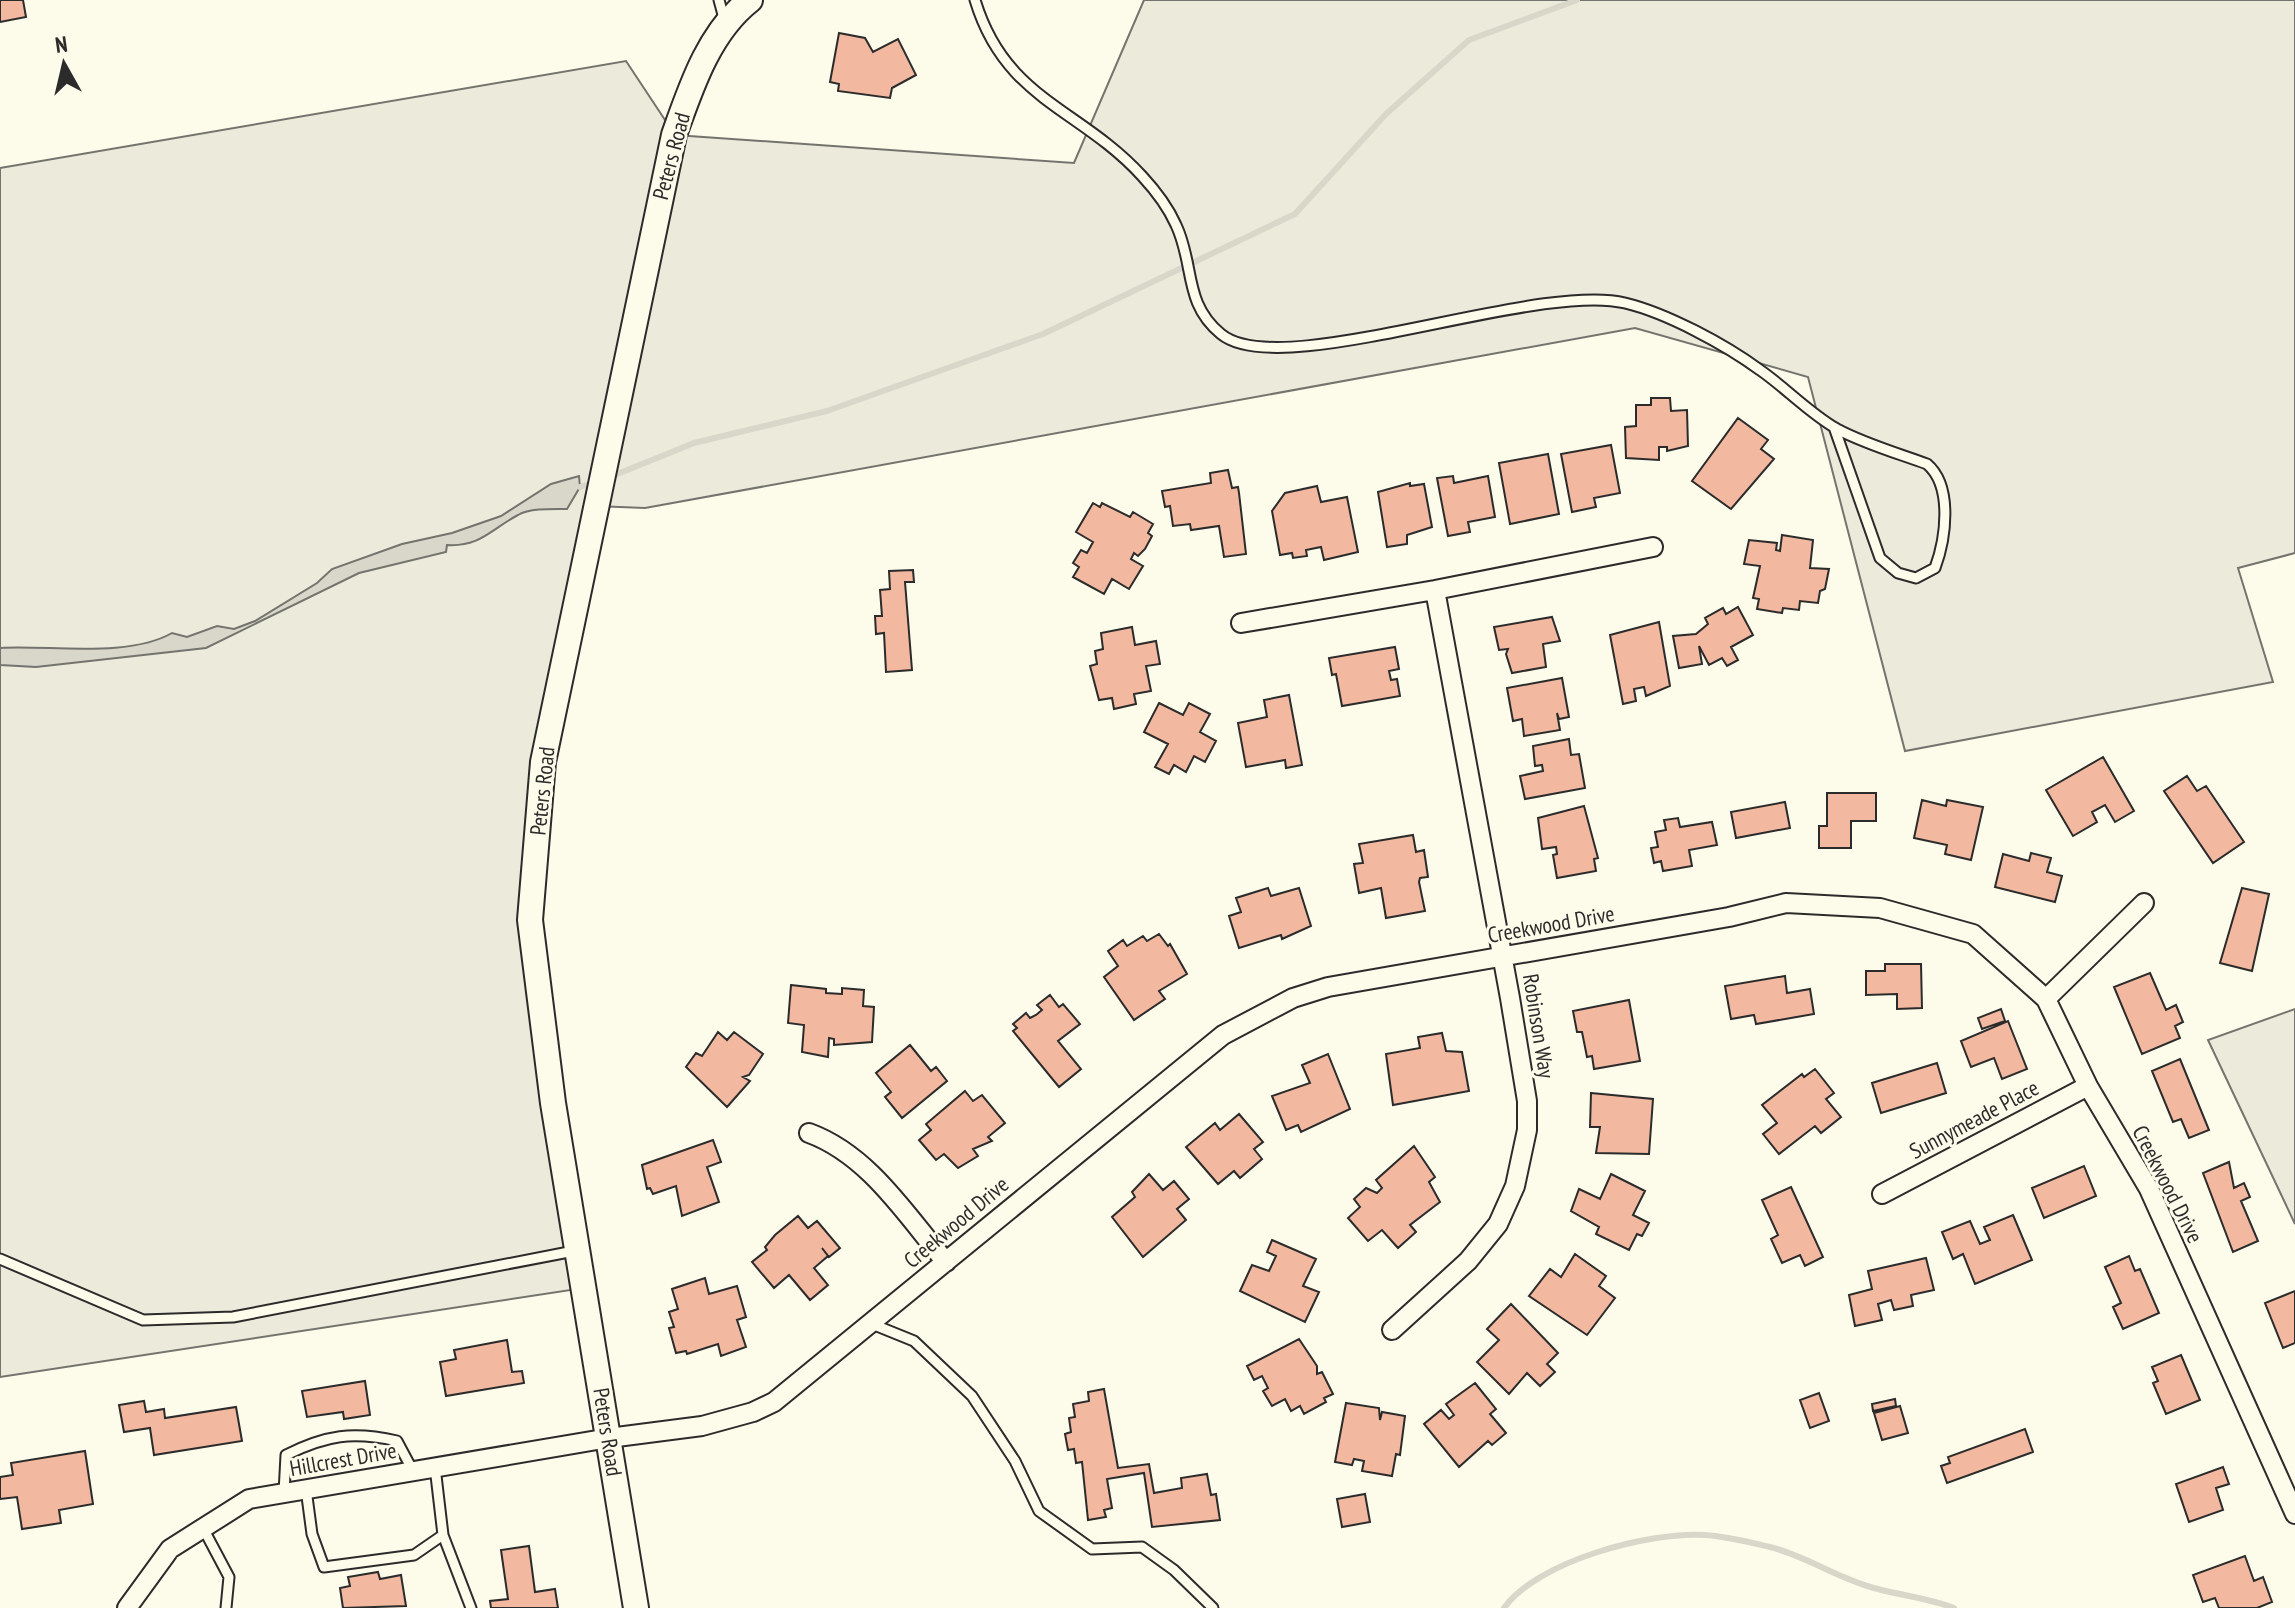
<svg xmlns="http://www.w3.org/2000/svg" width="2295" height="1608" viewBox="0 0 2295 1608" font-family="'PT Sans Narrow',sans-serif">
<rect width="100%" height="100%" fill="#fdfbea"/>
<!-- green -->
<path fill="#ecebdb" stroke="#74746e" stroke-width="2" d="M1144 0H2295V553L2238 568 2273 682 1905 751 1808 377 1635 328 645 508 595 506 530 920 584 1288 0 1377V168L626 61 675 135 1074 163Z
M2295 1009V1224L2208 1040Z"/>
<!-- water -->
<path fill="#d8d7c9" stroke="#74746e" stroke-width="2" d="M579 476 580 487 567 509C553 509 530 508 518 515 490 530 480 547 447 545L446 552 359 573 206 648 36 667 0 665V648C51 645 128 658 172 633L187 637 217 626 234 629 255 621 317 583 332 569 402 544 452 533 501 516 551 484Z"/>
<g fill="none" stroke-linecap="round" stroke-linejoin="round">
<!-- stream -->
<path stroke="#d8d7c9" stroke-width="6" d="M610 477 694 443 827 411 1043 334 1295 214 1386 114 1469 40 1577 0
M580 487 595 482
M1504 1608C1538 1561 1647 1532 1704 1535 1725 1536 1749 1542 1770 1547 1807 1556 1840 1580 1878 1589 1904 1596 1928 1598 1954 1608"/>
</g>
<!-- building -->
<path fill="#f2b8a0" stroke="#2b2b2b" stroke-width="2" d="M0 0H23L26 17 0 22Z
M839 33 865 38 873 52 898 39 916 75 892 88 890 98 838 91 839 84 830 82Z
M1651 398H1670L1671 411 1687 410 1688 446 1667 451V447H1659V460L1626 458 1625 427 1636 426V405H1651Z
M1738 418 1768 440 1761 449 1774 459 1731 509 1692 481Z
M1611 445 1620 493 1594 498 1596 507 1572 512 1561 454Z
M1548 454 1559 514 1510 524 1499 463Z
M1228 470 1232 488 1238 487 1239 493 1246 554 1224 557 1219 526 1191 530 1190 524 1173 526 1170 506 1165 507 1162 491 1211 483 1210 473Z
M1453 476 1454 483 1488 476 1495 517 1468 522 1470 532 1448 536 1437 478Z
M1410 483V486L1424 484 1432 527 1407 535V544L1387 547 1378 492Z
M1317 486 1321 502 1347 497 1358 552 1324 560 1321 547 1306 550 1307 556 1293 558 1292 553 1280 555 1272 511 1285 493Z
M1093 503 1100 507 1102 503 1130 517 1133 512 1153 524 1148 533 1152 536 1145 549 1138 556 1134 553 1131 559 1143 566 1129 589 1112 579 1104 594 1073 577 1079 567 1073 563 1081 550 1087 553 1093 542 1076 532Z
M1782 535 1813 540 1810 568 1829 569 1825 589 1820 591 1818 603 1800 601 1799 610 1783 608 1782 613 1757 609 1759 599 1753 598 1760 566 1744 564 1749 540 1777 543 1776 550 1780 551Z
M913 570 914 582H905L912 670 886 672 884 633 876 634 875 616H882L880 590 890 589 889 571Z
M1738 607 1753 635 1731 647 1738 660 1727 666 1722 658 1709 665 1699 646 1702 664 1679 668 1673 636 1696 634 1708 624 1705 618 1723 608 1726 614Z
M1552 617 1560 641 1543 644 1546 667 1512 673 1506 654 1508 649 1499 650 1494 627Z
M1659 622 1670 686 1646 696 1644 687 1634 689 1636 701 1623 704 1610 635Z
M1132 627 1135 645 1156 641 1160 664 1146 666 1151 691 1134 694 1136 704 1114 709 1112 698 1099 700 1090 666 1097 664 1095 651 1103 649 1101 633Z
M1395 647 1399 669 1389 671 1391 680 1397 679 1400 696 1342 706 1336 674 1332 675 1329 658Z
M1562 678 1569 717 1559 719 1557 713 1560 730 1524 736 1522 719 1513 721 1507 688Z
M1289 695 1302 765 1286 768 1285 760 1246 767 1238 723 1267 717 1264 700Z
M1159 703 1183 715 1189 703 1210 714 1200 732 1216 741 1205 762 1194 756 1186 772 1174 765 1169 774 1155 767 1168 744 1144 732Z
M1569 739 1571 755 1579 754 1585 788 1525 799 1520 776 1543 771 1542 765 1535 766 1533 746Z
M2103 757 2134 811 2115 822 2105 805 2092 812 2097 822 2073 836 2046 790Z
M2187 776 2197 791 2206 786 2244 842 2213 863 2164 791Z
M1827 793H1876V821H1851V848H1819V826H1827Z
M1922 800 1946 806 1947 800 1983 807 1971 860 1945 854 1947 845 1914 838Z
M1785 802 1790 828 1736 838 1731 812Z
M1584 806 1598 858 1594 859 1596 871 1557 878 1553 855 1557 854 1556 847 1542 849 1538 818Z
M1678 818 1680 827 1712 822 1717 845 1689 850 1692 866 1663 871 1661 861 1654 863 1651 848 1658 847 1655 832 1666 830 1664 820Z
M1413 835 1416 852 1424 850 1428 877 1420 878 1419 882 1425 911 1386 918 1381 888 1359 893 1354 864 1363 863 1359 844Z
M2031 853 2051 858 2047 872 2062 876 2055 902 1995 887 2003 854 2029 861Z
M1268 888 1271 896 1299 888 1311 926 1282 939 1281 935 1239 948 1229 916 1241 912 1236 898Z
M2242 888 2269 894 2252 971 2220 963Z
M1159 934 1168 946 1170 944 1187 974 1159 991 1165 999 1134 1020 1104 977 1118 966 1108 951 1123 940 1127 946 1143 936 1147 941Z
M1885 964H1921L1922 1008 1897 1009V994L1866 995V971H1885Z
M2150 973 2166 1010 2176 1005 2183 1022 2175 1026 2180 1038 2142 1054 2114 987Z
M1785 976 1787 993 1810 989 1814 1014 1756 1024 1754 1015 1731 1019 1725 986Z
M791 985 826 989V993L842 994V988L864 990 863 1006 874 1007 872 1042 834 1045V1039L829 1038 828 1057 802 1052 804 1025 788 1023Z
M1050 995 1059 1007 1063 1004 1080 1024 1058 1041 1081 1069 1059 1087 1013 1031 1017 1028 1013 1024 1026 1013 1030 1018 1036 1015 1042 1010 1037 1005Z
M1629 1000 1640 1061 1594 1069 1592 1056 1587 1057 1582 1032H1577L1573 1011Z
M2001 1009 2005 1021 1982 1029 1978 1018Z
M2008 1021 2027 1069 2002 1079 1994 1058 1971 1067 1961 1041Z
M718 1032 727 1040 734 1032 763 1054 749 1075 743 1077 750 1081 727 1107 686 1067 696 1053 702 1056Z
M1442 1033 1446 1051 1462 1052 1469 1091 1393 1105 1386 1054 1420 1048 1418 1037Z
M910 1045 931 1071 936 1067 947 1081 902 1118 885 1097 891 1092 876 1073Z
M1328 1054 1350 1109 1301 1132 1298 1125 1286 1130 1272 1096 1310 1083 1302 1065Z
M2180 1059 2209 1130 2189 1138 2181 1119 2173 1122 2152 1071Z
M1937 1063 1946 1093 1881 1113 1872 1083Z
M1815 1069 1834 1093 1826 1099 1841 1117 1821 1133 1815 1126 1779 1154 1763 1134 1777 1123 1762 1105 1802 1074 1804 1077Z
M965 1091 973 1101 982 1095 1005 1123 988 1137 992 1141 973 1149 978 1156 958 1168 944 1154 936 1160 919 1140 931 1130 926 1124Z
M1591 1093 1653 1099 1649 1154 1596 1153 1600 1127H1590Z
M1239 1114 1263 1142 1254 1149 1262 1159 1240 1178 1234 1171 1218 1184 1186 1147 1215 1123 1220 1130Z
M713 1140 721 1162 707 1167 719 1202 682 1216 676 1186 653 1194 650 1188 647 1189 642 1165Z
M1414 1146 1435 1177 1429 1182 1440 1202 1410 1225 1416 1232 1398 1248 1382 1230 1368 1241 1348 1218 1360 1207 1354 1199 1366 1188 1377 1193 1382 1188 1376 1180Z
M2229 1162 2234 1188 2244 1183 2250 1197 2241 1201 2258 1241 2233 1252 2203 1173Z
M2084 1166 2096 1196 2044 1218 2032 1188Z
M1149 1174 1163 1190 1174 1181 1189 1199 1177 1209 1186 1220 1143 1257 1112 1217 1135 1197 1132 1192Z
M1611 1174 1645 1191 1633 1215 1649 1223 1642 1236 1637 1234 1629 1250 1596 1234 1599 1227 1571 1211 1579 1189 1600 1199Z
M1791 1187 1823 1257 1805 1266 1800 1255 1782 1263 1771 1239 1778 1235 1762 1200Z
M2013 1215 2032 1260 1975 1284 1963 1254 1953 1259 1942 1232 1970 1221 1980 1244 1990 1240 1984 1227Z
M798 1216 808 1228 817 1221 840 1248 829 1257 822 1248 828 1256 814 1268 828 1285 810 1300 789 1275 774 1288 752 1262 767 1250 765 1247 775 1235Z
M1272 1240 1316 1259 1303 1286 1319 1292 1305 1322 1240 1291 1252 1265 1269 1271 1276 1256 1267 1252Z
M1575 1254 1606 1276 1599 1286 1615 1298 1587 1335 1529 1296 1550 1269 1561 1277Z
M2129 1256 2135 1271 2140 1269 2159 1313 2123 1329 2113 1307 2121 1303 2105 1267Z
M1926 1258 1934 1290 1911 1295 1913 1306 1894 1310 1891 1300 1878 1304 1882 1320 1855 1326 1849 1295 1872 1289 1868 1271Z
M705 1278 709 1294 737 1286 746 1317 737 1320 746 1347 721 1356 718 1344 687 1354 686 1351 676 1353 669 1328 674 1327 669 1312 678 1309 672 1289Z
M2295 1291V1343L2283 1348 2265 1303Z
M1511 1304 1558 1353 1547 1364 1555 1372 1540 1386 1527 1373 1509 1394 1477 1362 1499 1340 1487 1329Z
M1299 1339 1317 1366V1374L1322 1372 1333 1394 1324 1398 1326 1402 1304 1414 1300 1406 1291 1411 1285 1399 1272 1406 1263 1391 1268 1388 1262 1376 1254 1380 1247 1366Z
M507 1340 512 1372 522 1371 524 1383 446 1396 440 1362 456 1359 454 1350Z
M2181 1355 2200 1400 2166 1414 2153 1383 2158 1381 2152 1367Z
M365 1381 370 1415 344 1419 343 1412 307 1417 302 1391Z
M1475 1383 1496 1409 1490 1414 1506 1433 1492 1445 1488 1441 1459 1467 1424 1424 1441 1410 1449 1419 1454 1415 1446 1404Z
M1104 1389 1118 1468 1149 1464 1154 1493 1182 1488 1181 1478 1207 1474 1211 1495 1216 1494 1220 1520 1152 1527 1144 1473 1107 1479 1112 1508 1104 1510 1106 1517 1088 1520 1082 1462 1076 1463 1074 1449 1068 1450 1065 1434 1071 1432 1069 1418 1075 1417 1073 1404 1089 1401 1088 1392Z
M1819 1393 1829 1421 1810 1428 1800 1400Z
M1895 1399 1896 1406 1873 1411 1872 1404Z
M144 1401 146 1412 164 1409 165 1418 236 1407 242 1441 154 1455 150 1428 124 1432 119 1405Z
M1346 1403 1379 1408 1380 1420 1382 1412 1405 1416 1400 1455 1396 1454 1392 1476 1362 1471 1364 1461 1354 1459 1352 1465 1335 1462Z
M1900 1406 1908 1433 1882 1440 1874 1413Z
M2025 1429 2033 1452 1947 1483 1941 1466 1950 1463 1948 1457Z
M85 1451 93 1504 59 1510 61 1523 22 1529 17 1497 0 1499V1477L13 1475 11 1463Z
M2223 1467 2229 1484 2216 1488 2223 1510 2189 1522 2176 1484Z
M1365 1494 1370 1522 1342 1527 1337 1499Z
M529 1546 535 1592 555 1589 558 1608H491L490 1601 508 1599 501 1550Z
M2245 1556 2254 1581 2263 1577 2272 1602 2257 1608H2219L2215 1598 2203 1602 2193 1575Z
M378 1572 380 1579 401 1575 406 1606 343 1608 340 1588 350 1586 348 1577Z"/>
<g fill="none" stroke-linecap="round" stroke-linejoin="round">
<defs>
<path id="lane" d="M719 0 725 22
M975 0C1005 100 1080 108 1142 176 1155 190 1168 207 1176 225 1195 265 1183 303 1221 334 1280 383 1536 281 1625 303 1667 313 1726 345 1760 370 1786 388 1809 413 1837 429 1865 444 1897 453 1927 464 1953 486 1946 538 1935 568L1916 578 1898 573 1880 558 1834 427
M0 1259 143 1320 233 1317 574 1251
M872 1324 914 1341 972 1396 1015 1461 1039 1511 1092 1549 1142 1547 1174 1570 1213 1608
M435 1467 443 1535 471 1608
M306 1489 312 1534 324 1567 414 1555 443 1535
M284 1493 286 1455C326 1435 353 1431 397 1441L413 1471
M203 1528 229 1577 226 1608"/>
<path id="street" d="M1241 623 1435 590 1653 547
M2046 999 2144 903
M809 1133C869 1155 906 1215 946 1262
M1882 1194 2088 1086
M1392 1330 1468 1261 1498 1224 1515 1186 1527 1130V1101L1510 998 1435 590
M127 1608 170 1549 249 1499 609 1438 702 1426 753 1412 774 1402 1223 1035 1293 998 1328 987 1729 917 1786 903 1880 908 1973 934 2046 999 2088 1086 2149 1189 2295 1514"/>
<path id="secondary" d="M636 1608 553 1103 530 920 543 762 674 135C691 87 709 32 750 0"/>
</defs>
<!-- lane casing -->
<use href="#lane" stroke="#2b2b2b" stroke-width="13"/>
<!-- street casing -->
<use href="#street" stroke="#2b2b2b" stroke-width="22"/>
<!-- secondary casing -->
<use href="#secondary" stroke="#2b2b2b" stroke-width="28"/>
<!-- lane -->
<use href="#lane" stroke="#fdfbea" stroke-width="9"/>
<!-- street -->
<use href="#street" stroke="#fdfbea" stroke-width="18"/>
<!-- secondary -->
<use href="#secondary" stroke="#fdfbea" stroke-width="24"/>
</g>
<g text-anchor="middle" stroke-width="6" stroke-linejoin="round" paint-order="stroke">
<!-- street labels -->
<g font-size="22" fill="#2b2b2b" stroke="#fdfbea">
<text transform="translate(671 156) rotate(-75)" y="8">Peters Road</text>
<text transform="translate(542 791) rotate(-84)" y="8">Peters Road</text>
<text transform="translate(1551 924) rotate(-10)" y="8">Creekwood Drive</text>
<text transform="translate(1539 1026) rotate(81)" y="8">Robinson Way</text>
<text transform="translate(1974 1119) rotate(-28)" y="8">Sunnymeade Place</text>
<text transform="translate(2168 1184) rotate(63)" y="8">Creekwood Drive</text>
<text transform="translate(956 1222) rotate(-40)" y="8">Creekwood Drive</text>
<text transform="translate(608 1432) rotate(81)" y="8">Peters Road</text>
<text transform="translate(343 1459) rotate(-10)" y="8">Hillcrest Drive</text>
</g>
</g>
<!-- north arrow -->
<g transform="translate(64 64) rotate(352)" stroke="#fdfbea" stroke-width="6" paint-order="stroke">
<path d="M0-6L14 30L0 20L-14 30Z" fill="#2b2b2b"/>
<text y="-12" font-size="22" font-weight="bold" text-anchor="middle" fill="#2b2b2b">N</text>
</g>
</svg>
